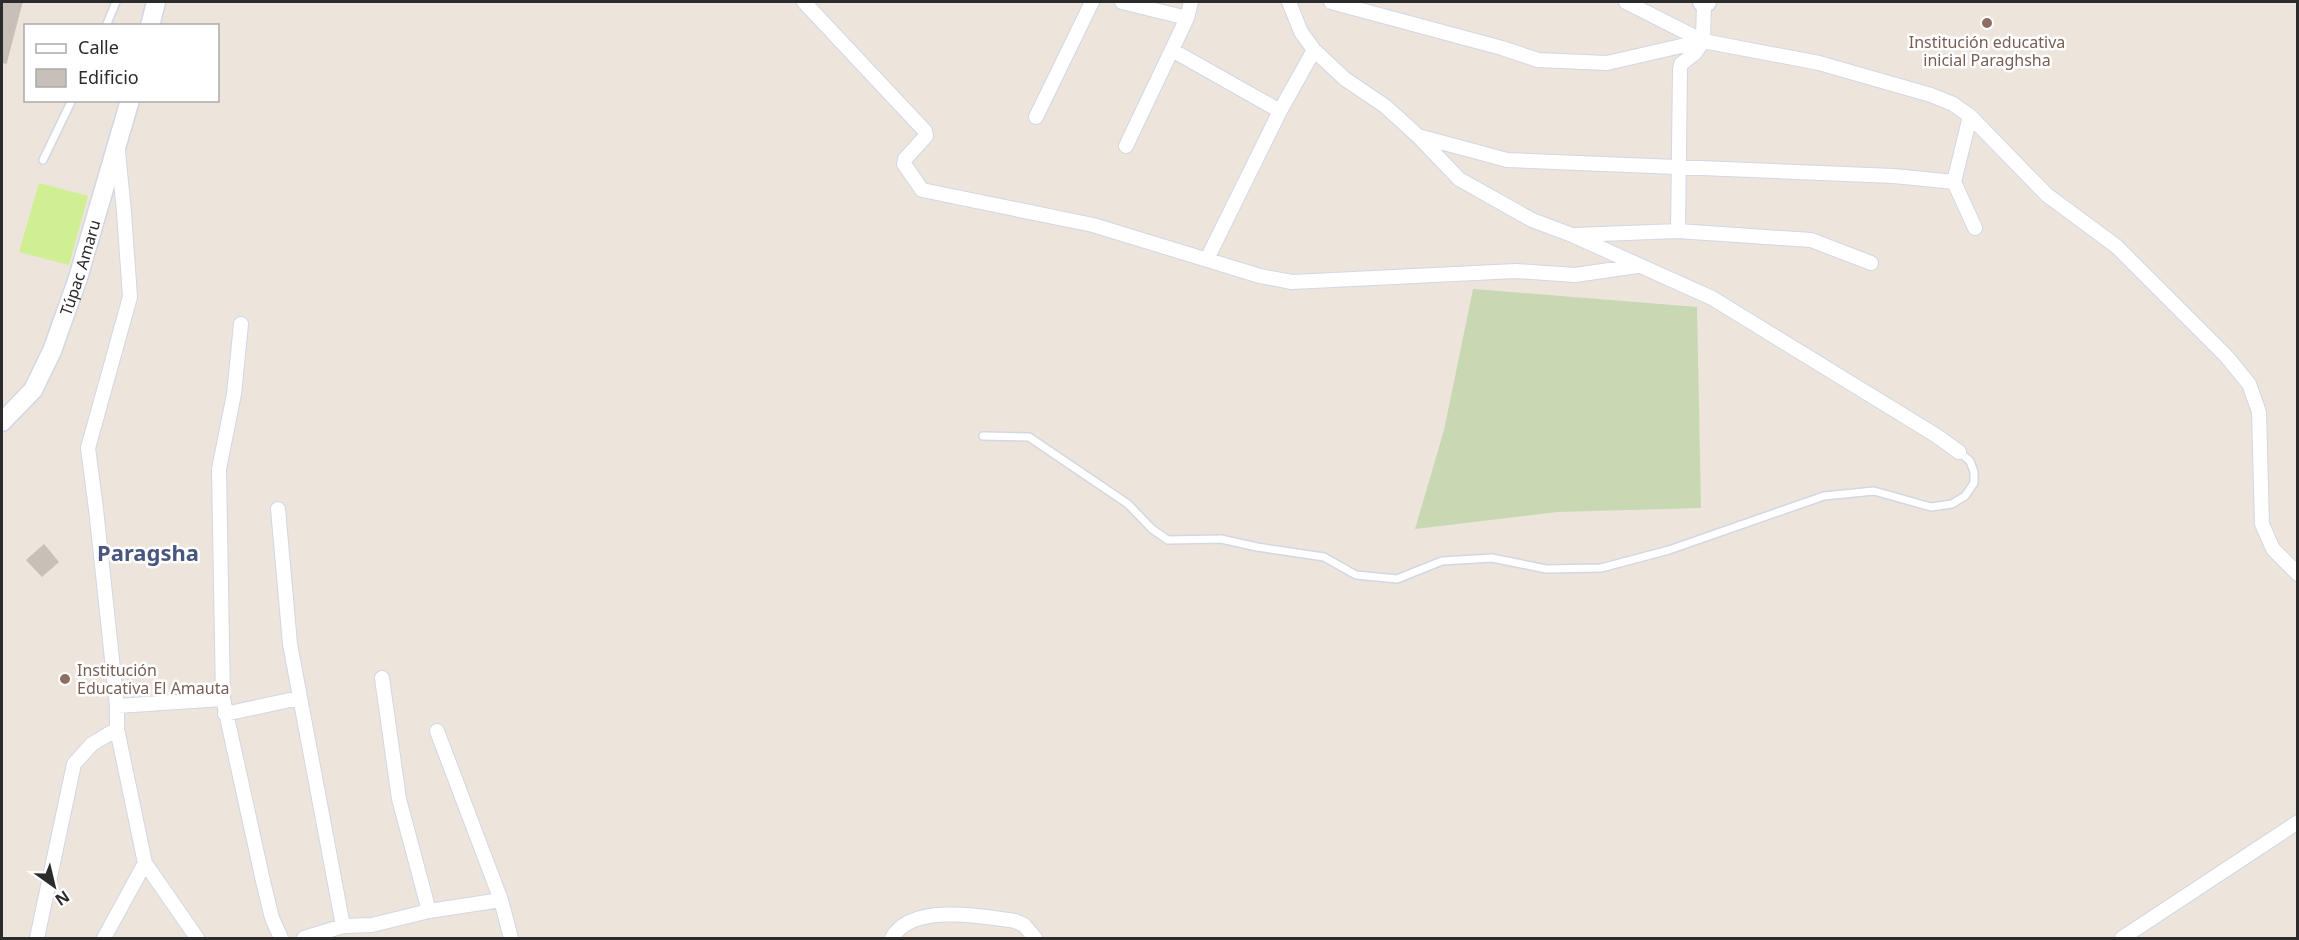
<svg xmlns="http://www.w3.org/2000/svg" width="2299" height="940" viewBox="0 0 2299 940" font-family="'Noto Sans',sans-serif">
<rect width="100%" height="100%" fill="#ede4dc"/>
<!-- cemetery -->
<path fill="#c8d8b3" d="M1473 289 1697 307 1701 508 1557 512 1415 529 1444 430Z"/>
<!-- pitch -->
<path fill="#d0ee92" d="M39 183 88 196 69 265 19 252Z"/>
<!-- building -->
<path fill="#c6c0b8" stroke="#c9c0b6" stroke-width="1.5" d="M2 2H22L6 63 2 62Z
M44 545 58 562 42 576 27 560Z"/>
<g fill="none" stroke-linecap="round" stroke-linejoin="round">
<defs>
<path id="service" d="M106 26 116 2
M43 160 72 100
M983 436 1029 437 1128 504 1152 529 1168 540 1221 539 1257 547 1324 557 1356 575 1397 579 1442 561 1492 558 1546 569 1601 568 1669 550 1824 496 1874 491 1931 507 1952 504 1965 496 1974 483V472L1970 461 1959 452"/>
<path id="minor" d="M804 2 925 131 926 136 905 159 904 164 922 190 1093 225 1260 276 1292 282 1516 271 1575 275 1637 266
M1122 2 1187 18
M1289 2 1301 32 1314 50 1345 79 1385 106 1418 136 1459 179 1532 220 1572 235 1712 298 1937 436 1959 452
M1331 2 1502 48 1538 60 1607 63 1703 41 1704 2
M1626 2 1703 41 1819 63 1931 95 1953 104 1970 116 2047 195 2116 246 2227 357 2249 384 2259 412 2262 524 2273 549 2298 574
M1703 41 1695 53 1681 64 1680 69 1678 231 1811 240 1871 263
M1172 50 1280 111
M1970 116 1954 182 1975 228
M1036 117 1092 2
M1418 136 1507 160 1894 176 1954 182
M1126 146 1187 18 1191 2
M118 152 124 212 130 297 88 448 96 509 117 706V729L145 863 197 938
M1575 235 1678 231
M1207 259 1280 111 1314 50
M241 324 234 394 219 469 223 699 263 881 272 918 281 938
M278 509 290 644 343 926
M382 678 399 799 429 911
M117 706 223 699
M225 714 299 698
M437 731 501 900
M37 938 74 764 92 744 117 729
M104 938 145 863
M304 938 343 926 372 925 429 911 501 900 511 938
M892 938C911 903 982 916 1015 921L1024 925 1035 938
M2122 938 2298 822"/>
<g id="secondary">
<path d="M1702 2H1707"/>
<path d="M150 26 156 2"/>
<path id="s1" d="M2 422 33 390 52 351 78 278 130 100"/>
</g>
</defs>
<!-- service casing -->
<use href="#service" stroke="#d1d7e4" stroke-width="10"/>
<!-- minor casing -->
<use href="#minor" stroke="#d1d7e4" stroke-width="16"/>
<!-- secondary casing -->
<use href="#secondary" stroke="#d1d7e4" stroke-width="21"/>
<!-- service -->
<use href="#service" stroke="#fff" stroke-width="7"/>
<!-- minor -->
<use href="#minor" stroke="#fff" stroke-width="14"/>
<!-- secondary -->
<use href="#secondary" stroke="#fff" stroke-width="18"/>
</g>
<!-- markers -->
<g fill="#8d6e63" stroke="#fff" stroke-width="2">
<circle cx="1987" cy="23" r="6"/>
<circle cx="65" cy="679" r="6"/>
</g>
<g text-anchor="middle" stroke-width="5" stroke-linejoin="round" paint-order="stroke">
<!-- education labels -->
<g font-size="16" fill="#785e54" stroke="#fff">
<text x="1987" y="48">Institución educativa<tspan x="1987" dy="18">inicial Paraghsha</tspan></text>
<text x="77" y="676" text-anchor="start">Institución<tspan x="77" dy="18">Educativa El Amauta</tspan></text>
</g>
<!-- street labels -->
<g font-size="16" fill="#2b2b2b" stroke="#fff">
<text dy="6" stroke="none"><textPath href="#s1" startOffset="176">Túpac Amaru</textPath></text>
</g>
<!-- district labels -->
<g font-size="22" font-weight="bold" fill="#49577e" stroke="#fff">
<text x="148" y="561">Paragsha</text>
</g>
</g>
<!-- border -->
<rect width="2299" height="940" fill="none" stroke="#2b2b2b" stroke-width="6"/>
<!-- legend -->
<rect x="24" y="24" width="195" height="78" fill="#ffffff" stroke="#aaaaaa" stroke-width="1.5"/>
<rect x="36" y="44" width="30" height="9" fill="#ffffff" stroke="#aaaaaa" stroke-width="1.5"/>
<text x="78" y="54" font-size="18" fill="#2b2b2b">Calle</text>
<rect x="36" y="69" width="30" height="18" fill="#c6c0b8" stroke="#aaaaaa" stroke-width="1.5"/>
<text x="78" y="84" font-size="18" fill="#2b2b2b">Edificio</text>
<!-- north arrow -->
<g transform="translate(54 886) rotate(146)" stroke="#ffffff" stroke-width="4.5" paint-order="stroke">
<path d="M0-4.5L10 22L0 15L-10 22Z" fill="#2b2b2b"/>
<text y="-9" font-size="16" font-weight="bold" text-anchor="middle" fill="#2b2b2b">N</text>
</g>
</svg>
